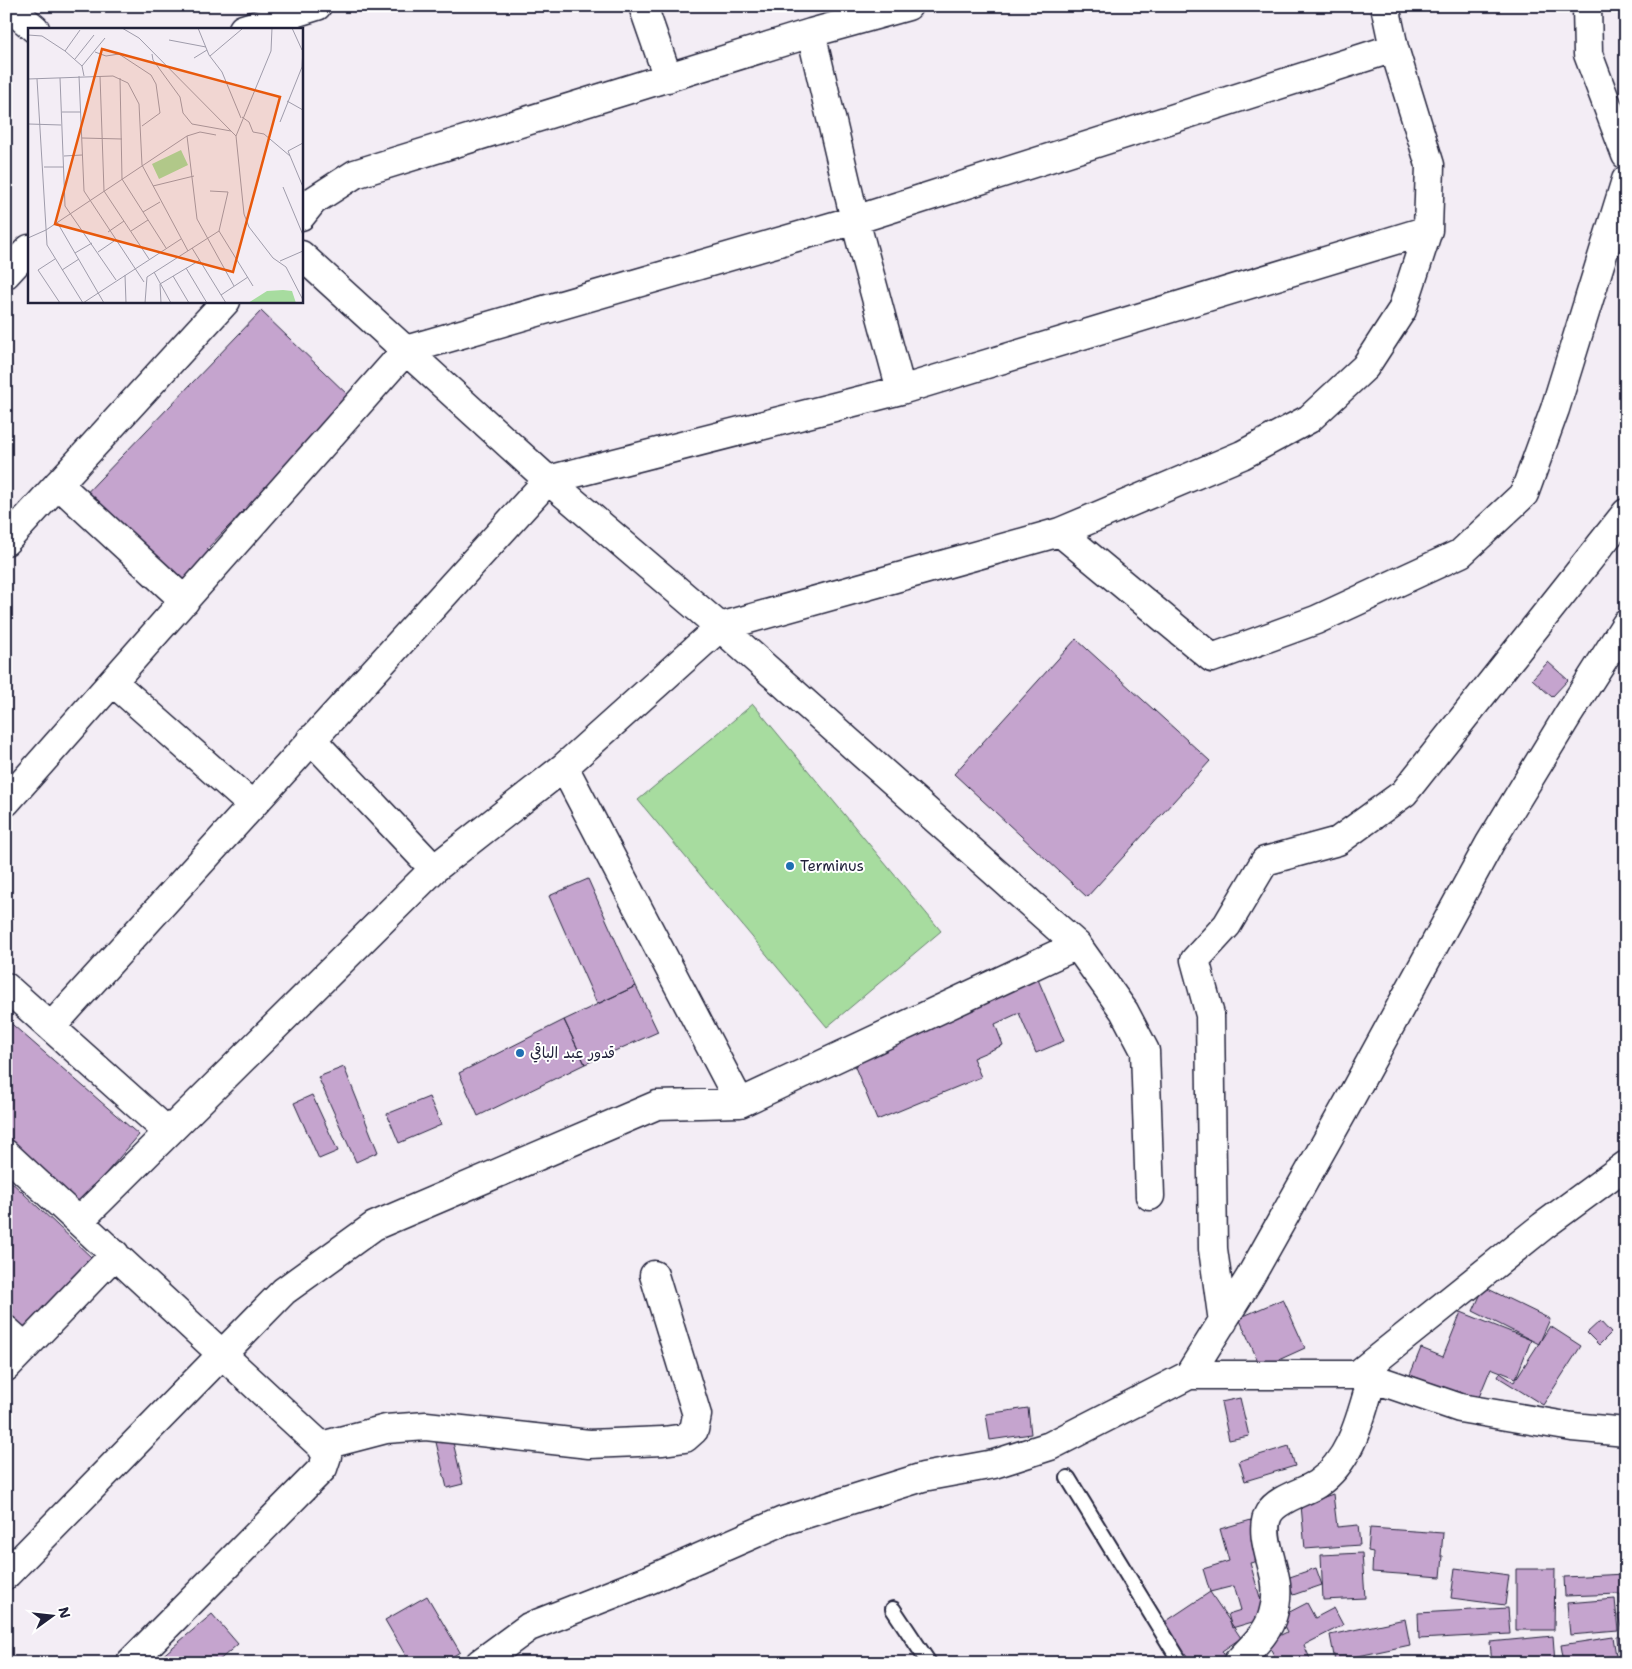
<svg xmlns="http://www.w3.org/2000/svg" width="1632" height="1669" viewBox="0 0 1632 1669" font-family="'Shantell Sans','Playpen Sans Arabic',sans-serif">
<rect width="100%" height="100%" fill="#f3edf5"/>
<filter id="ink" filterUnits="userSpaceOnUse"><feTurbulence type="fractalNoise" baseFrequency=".02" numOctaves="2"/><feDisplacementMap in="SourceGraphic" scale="10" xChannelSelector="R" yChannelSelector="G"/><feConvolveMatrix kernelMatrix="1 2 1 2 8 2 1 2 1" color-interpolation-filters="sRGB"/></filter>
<g filter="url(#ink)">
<!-- green -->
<path fill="#a7dc9f" stroke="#647f6d" d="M753 704 941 931 827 1027 638 800Z"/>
<!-- building -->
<path fill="#c5a4ce" stroke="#22223b" d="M261 311 351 398 207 549 214 556 175 597 77 503Z
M1076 639 1210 761 1087 897 954 774Z
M1548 662 1568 680 1552 697 1532 679Z
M588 879 636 986 597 1004 549 896Z
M1037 977 1064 1041 1036 1053 1019 1013 995 1024 1003 1045 973 1058 981 1077 877 1120 850 1055Z
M636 986 658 1032 585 1064 564 1020Z
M6 1019 139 1135 80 1203 6 1139Z
M564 1020 585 1064 478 1116 459 1073Z
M344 1067 378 1152 356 1162 318 1077Z
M312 1095 338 1151 319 1159 294 1103Z
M429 1097 441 1125 399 1143 387 1114Z
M6 1177 91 1257 21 1333 6 1319Z
M1484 1287 1550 1319 1539 1344 1473 1311Z
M1283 1299 1305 1348 1261 1368 1239 1318Z
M1461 1312 1531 1340 1516 1378 1491 1368 1477 1402 1410 1375 1421 1348 1443 1357Z
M1600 1321 1611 1333 1599 1345 1587 1333Z
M1550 1326 1581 1346 1543 1405 1498 1377 1500 1373 1514 1382Z
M1240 1398 1249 1436 1229 1440 1221 1402Z
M1028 1408 1031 1434 990 1440 986 1414Z
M451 1434 463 1484 447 1488 435 1438Z
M1289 1446 1295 1466 1245 1481 1239 1461Z
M1333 1494 1337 1527 1358 1525 1360 1545 1305 1549 1301 1505Z
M1251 1520 1263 1560 1250 1563 1266 1618 1232 1628 1228 1614 1241 1610 1234 1586 1210 1592 1203 1569 1229 1561 1220 1529Z
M1370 1528 1443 1533 1441 1556H1443L1441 1577 1372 1572 1373 1552 1368 1551Z
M1362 1553 1365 1598 1323 1600 1321 1555Z
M1316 1568 1322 1585 1293 1595 1287 1578Z
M1455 1568 1509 1575 1505 1605 1451 1598Z
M1516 1569H1555L1554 1630H1516Z
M1626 1574V1603L1620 1604V1594L1565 1596 1564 1577Z
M1210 1592 1241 1638 1222 1651 1229 1663H1188L1162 1624Z
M427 1596 460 1652 442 1663H410L385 1620Z
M1615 1599 1618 1631 1570 1635 1567 1603Z
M1307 1603 1315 1618 1334 1608 1343 1625 1304 1645 1312 1663H1278L1267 1642 1287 1632 1280 1617Z
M1508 1608 1510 1634 1419 1639 1418 1613Z
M1626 1613V1630L1622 1631 1618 1615Z
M212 1614 238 1644 216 1663H154Z
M1405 1619 1410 1645 1335 1661 1330 1635Z
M1553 1636 1555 1663H1482L1492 1662 1490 1642Z
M1613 1637 1617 1662 1564 1663 1561 1645Z
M1617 1637H1626V1663H1619Z
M1471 1656 1472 1663H1441Z"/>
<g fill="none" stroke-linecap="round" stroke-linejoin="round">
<defs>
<path id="service" d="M1068 1478 1181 1663
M893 1609 929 1663"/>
<path id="minor" d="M8 6 35 29
M643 6 668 78
M1587 6 1588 54 1626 155
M243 29 317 6
M811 33 855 220 901 390
M301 216 313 201 355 174 811 33 908 6
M301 255 548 480 720 627 1077 945 1124 1011 1145 1051 1150 1196
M6 274 29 249
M58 484 185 601
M1060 532 1212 658 1316 620 1461 553 1524 494 1555 409 1626 180
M6 541 226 301
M113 682 252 805
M311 739 434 869
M564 767 740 1103
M6 802 406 350 855 220 1394 48
M6 987 168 1132
M51 1027 548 480 901 390 1428 230
M6 1154 321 1446 327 1456 323 1468 130 1663
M79 1221 434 869 564 767 720 627 1060 532 1242 455 1309 419 1365 367 1402 310 1428 230 1430 165 1394 48 1385 6
M1223 1322 1213 1249 1210 1015 1195 960 1227 925 1265 861 1338 841 1404 793 1626 513
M6 1330 25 1347
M6 1367 115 1254
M1189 1375H1357L1372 1378 1460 1408 1572 1427 1626 1432
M1357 1375 1543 1226 1626 1165
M321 1446 386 1429 426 1426 589 1444 663 1441 685 1438 694 1430 697 1415 654 1275
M6 1575 284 1291 374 1226 657 1105 740 1103 1077 945
M480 1663 529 1627 651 1579 783 1521 923 1477 994 1464 1050 1446 1189 1375 1249 1279 1348 1103 1490 843 1568 715 1626 624
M1237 1663C1250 1648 1268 1634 1273 1614 1276 1604 1277 1594 1276 1584 1274 1565 1258 1531 1269 1513 1278 1498 1303 1493 1317 1484 1352 1460 1361 1416 1372 1378"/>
</defs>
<!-- service casing -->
<use href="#service" stroke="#22223b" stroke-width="18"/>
<!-- minor casing -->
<use href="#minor" stroke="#22223b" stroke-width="31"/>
<!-- service -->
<use href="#service" stroke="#fff" stroke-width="14"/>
<!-- minor -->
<use href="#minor" stroke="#fff" stroke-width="28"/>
</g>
</g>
<!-- markers -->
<g fill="#1f6fb2" stroke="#fff" stroke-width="2">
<circle cx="790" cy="866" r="5"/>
<circle cx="520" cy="1053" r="5"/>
</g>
<g text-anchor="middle" stroke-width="4" stroke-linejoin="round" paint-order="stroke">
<!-- poi labels -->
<g font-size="15" fill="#22223b" stroke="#fff" text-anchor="start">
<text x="800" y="871">Terminus</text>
<text x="530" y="1058">قدور عبد الباقي</text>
</g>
</g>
<!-- overview -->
<g transform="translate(28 28)">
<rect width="275" height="275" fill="#f3edf5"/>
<path d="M153 122 160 137 131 151 124 136ZM255 262 264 263 268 275H220L239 263Z" fill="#a7dc9f"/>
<path fill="none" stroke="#9f9cab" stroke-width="1" d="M94 0 111 10 208 108 216 186 221 199 245 230 258 239 275 272M170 0 181 27 194 44 213 90M264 0 274 22M0 7 14 8 37 23 54 38 56 48M141 12 178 19M37 23 52 2M67 24 78 28 91 26 123 47 128 56 132 85 114 98M124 26 125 32 152 69 155 85 164 96 203 103M182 28 214 1M166 30 179 22M47 31 66 7M54 38 77 10M51 48 56 163 116 254M72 48 76 163 121 231M32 50 37 178 88 252M92 50 94 151 138 220M0 51 85 48 100 55 111 76 114 137 160 223M9 51 19 217 55 275M0 70V148M259 73 275 82M34 84H53M214 89 221 94 225 104 236 106 262 128M252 94 274 39 275 20M1 96 33 97M159 108 169 191 206 258M208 108 243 23 244 0M54 110 94 111M275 115 260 123 275 159M36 128 54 127M16 139H36M125 158 166 148M255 159 275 207M182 163 200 164 191 203 225 258M115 184 132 174M29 194 76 275M103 203 120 192M80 204 96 193M0 210 18 202 159 108 172 104 188 107M164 220 198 275M70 224 86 213M47 225 64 215M27 231 10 242 32 275M252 233 275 223M158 240 179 275M34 242 51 231M126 244 143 275M97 247 98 275M145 248 161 275M193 267 220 249M55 275 153 211M117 275 119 249 191 203M133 275 132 256 172 232"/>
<path fill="#e8590c" fill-opacity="0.15" stroke="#e8590c" stroke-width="2.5" d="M74 21 252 69 205 244 27 196Z"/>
<rect width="275" height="275" fill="none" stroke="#22223b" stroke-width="2.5"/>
</g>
<!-- margin -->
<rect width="1632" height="1669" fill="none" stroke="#fff" stroke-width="25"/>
<rect x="12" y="12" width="1607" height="1644" fill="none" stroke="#22223b" stroke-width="2" filter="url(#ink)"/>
<!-- north arrow -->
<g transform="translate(52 1616) rotate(75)" stroke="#ffffff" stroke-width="4" paint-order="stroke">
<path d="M0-4L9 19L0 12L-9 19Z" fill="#22223b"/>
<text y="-8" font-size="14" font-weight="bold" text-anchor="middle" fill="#22223b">N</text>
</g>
</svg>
